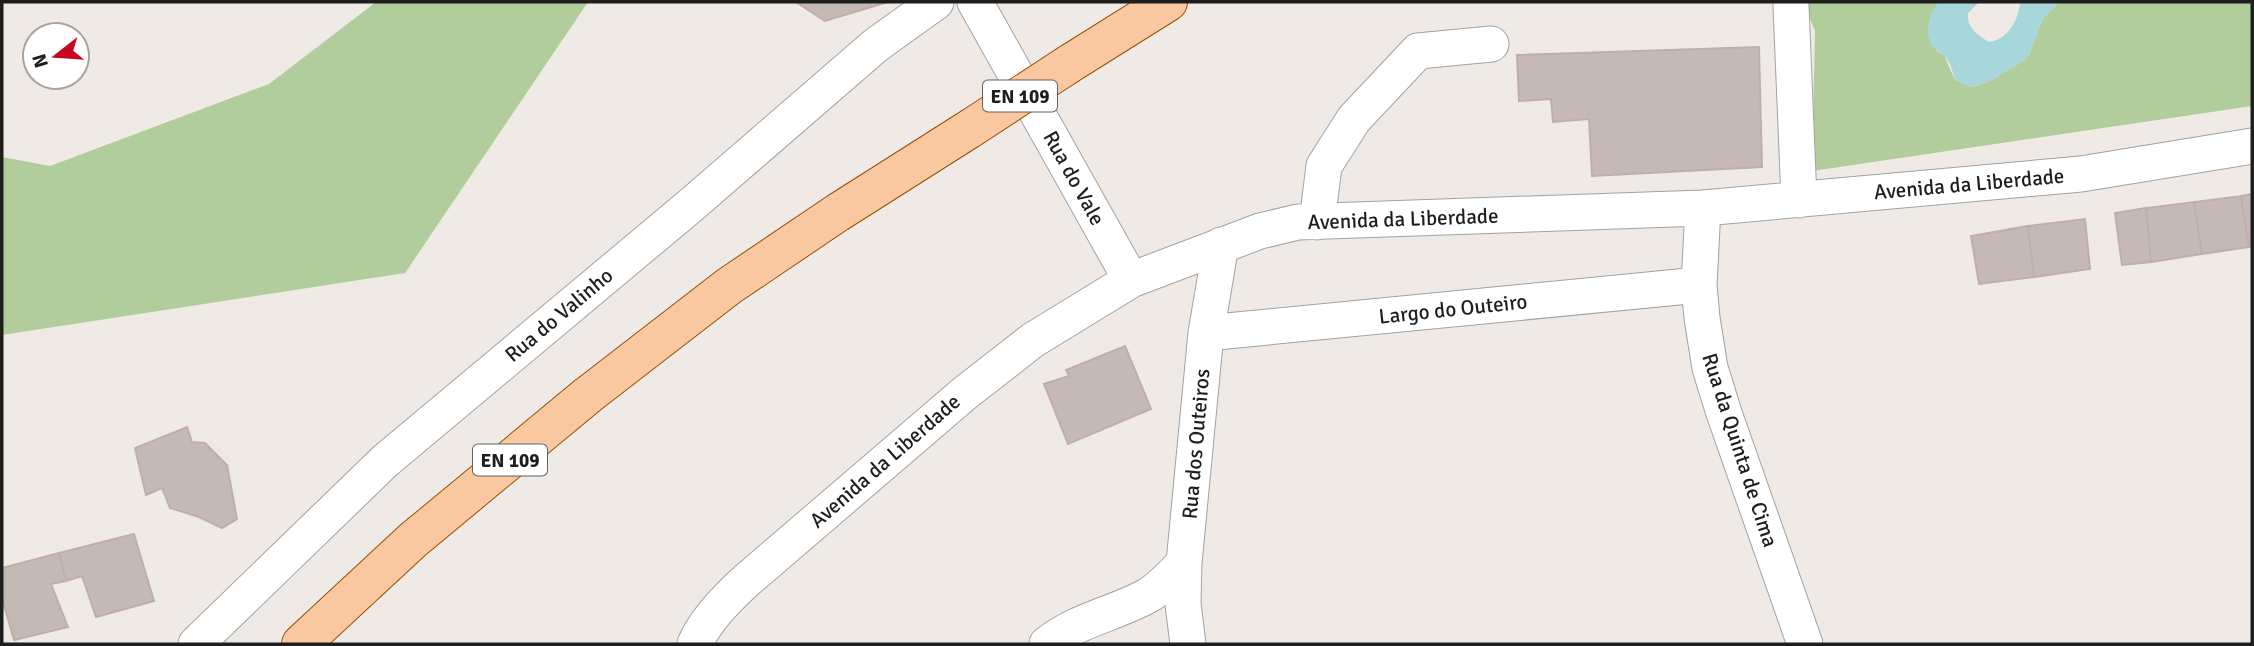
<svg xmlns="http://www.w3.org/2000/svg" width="2254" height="646" viewBox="0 0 2254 646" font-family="Signika,sans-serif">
<rect width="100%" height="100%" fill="#efeae5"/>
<!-- forest -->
<path fill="#b0cd9b" d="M376 2H588L405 273 2 335V157L50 166 269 84Z
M1803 2H1939L1931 16 1929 34 1937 51 1944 55 1955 80 1972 87 1990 81 2023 61 2029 55 2043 18 2059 2H2252V106L1812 171 1815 31Z"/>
<!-- water -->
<path fill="#a7d6db" d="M1939 2H1979L1968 13C1967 28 1976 34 1989 42 2007 40 2019 20 2020 2H2059L2043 18 2029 55 2023 61 1990 81 1972 87 1955 80C1953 72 1950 60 1943 55 1939 51 1934 49 1931 44 1924 30 1930 12 1939 2Z"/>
<!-- building -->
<path fill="#c4b9b4" stroke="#c0afa8" stroke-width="2" d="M796 2H888L825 21Z
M1759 47 1762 167 1592 176 1589 119 1553 122 1551 99 1519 101 1517 55Z
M2252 194V247H2249L2241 196Z
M2241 196 2249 247 2202 254 2194 202Z
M2194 202 2202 254 2151 262 2146 208Z
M2146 208 2151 262 2122 265 2115 213Z
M2085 219 2090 269 2034 277 2028 226Z
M2028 226 2034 277 1979 284 1971 236Z
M1125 346 1151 409 1068 444 1044 384 1069 376 1066 370Z
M187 427 192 442 205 443 227 465 237 519 222 528 199 517 170 508 162 488 146 495 135 448Z
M134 534 154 601 96 617 82 576 66 581 59 553Z
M59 553 66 581 51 584 68 627 14 640 2 598V568Z"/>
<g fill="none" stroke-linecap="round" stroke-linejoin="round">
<defs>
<path id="minor" d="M975 2 1131 280
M1791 6 1799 200
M1703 208 1699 285 1702 318 1710 368 1724 413 1805 644
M1317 222 1324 166 1354 119 1418 51 1491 44
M1206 333 1699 285
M196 644 385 461 690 206 876 45 936 2
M695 644C705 620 727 598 747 580L965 393 1033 340 1131 280 1260 231 1298 222 1703 208 2081 174 2252 146
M1047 644C1077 620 1114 614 1147 596 1160 589 1173 574 1184 563
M1188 644 1183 604 1184 563 1206 333 1221 245"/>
<path id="major" d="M1069 64 1168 2
M301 644 413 540 588 395 729 286 837 213 971 128"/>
</defs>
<!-- minor casing -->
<use href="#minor" stroke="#a2a2a2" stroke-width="37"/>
<!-- major casing -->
<use href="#major" stroke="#945105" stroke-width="40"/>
<!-- minor -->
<use href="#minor" stroke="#fff" stroke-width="35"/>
<!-- major -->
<use href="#major" stroke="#f9c7a0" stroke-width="38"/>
<defs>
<path id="major-bridge" d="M971 128 1069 64"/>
</defs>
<!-- major-bridge casing -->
<use href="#major-bridge" stroke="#945105" stroke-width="40" stroke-linecap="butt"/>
<!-- major-bridge -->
<use href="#major-bridge" stroke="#f9c7a0" stroke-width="38"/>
</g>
<g text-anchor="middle" stroke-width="6" stroke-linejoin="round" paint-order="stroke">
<!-- shield labels -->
<g fill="#fff" stroke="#626262" stroke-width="2">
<rect x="983" y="80.5" width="74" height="31" rx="5"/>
<rect x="473" y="444.5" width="74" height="31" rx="5"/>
</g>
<g font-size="19" font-weight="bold" fill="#1e1e1e">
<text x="1020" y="103">EN 109</text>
<text x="510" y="467">EN 109</text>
</g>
<!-- street labels -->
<g font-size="21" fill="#1e1e1e" stroke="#fff">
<text transform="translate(1074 178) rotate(61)" y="7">Rua do Vale</text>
<text transform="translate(1969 184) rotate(-5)" y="7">Avenida da Liberdade</text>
<text transform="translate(1403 219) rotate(-2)" y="7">Avenida da Liberdade</text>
<text transform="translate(1453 309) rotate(-6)" y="7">Largo do Outeiro</text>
<text transform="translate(559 315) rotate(-40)" y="7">Rua do Valinho</text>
<text transform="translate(1196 444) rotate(-85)" y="7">Rua dos Outeiros</text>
<text transform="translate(1740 450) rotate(72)" y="7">Rua da Quinta de Cima</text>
<text transform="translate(885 461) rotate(-41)" y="7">Avenida da Liberdade</text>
</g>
</g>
<!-- border -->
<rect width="2254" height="646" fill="none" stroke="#1e1e1e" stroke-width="7"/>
<!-- north arrow -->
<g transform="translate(56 56) rotate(253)"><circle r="33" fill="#ffffff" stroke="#a5a5a5" stroke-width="2"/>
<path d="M0-5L12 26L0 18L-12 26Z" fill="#c60720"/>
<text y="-10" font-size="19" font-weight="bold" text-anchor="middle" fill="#1e1e1e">N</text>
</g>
</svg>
